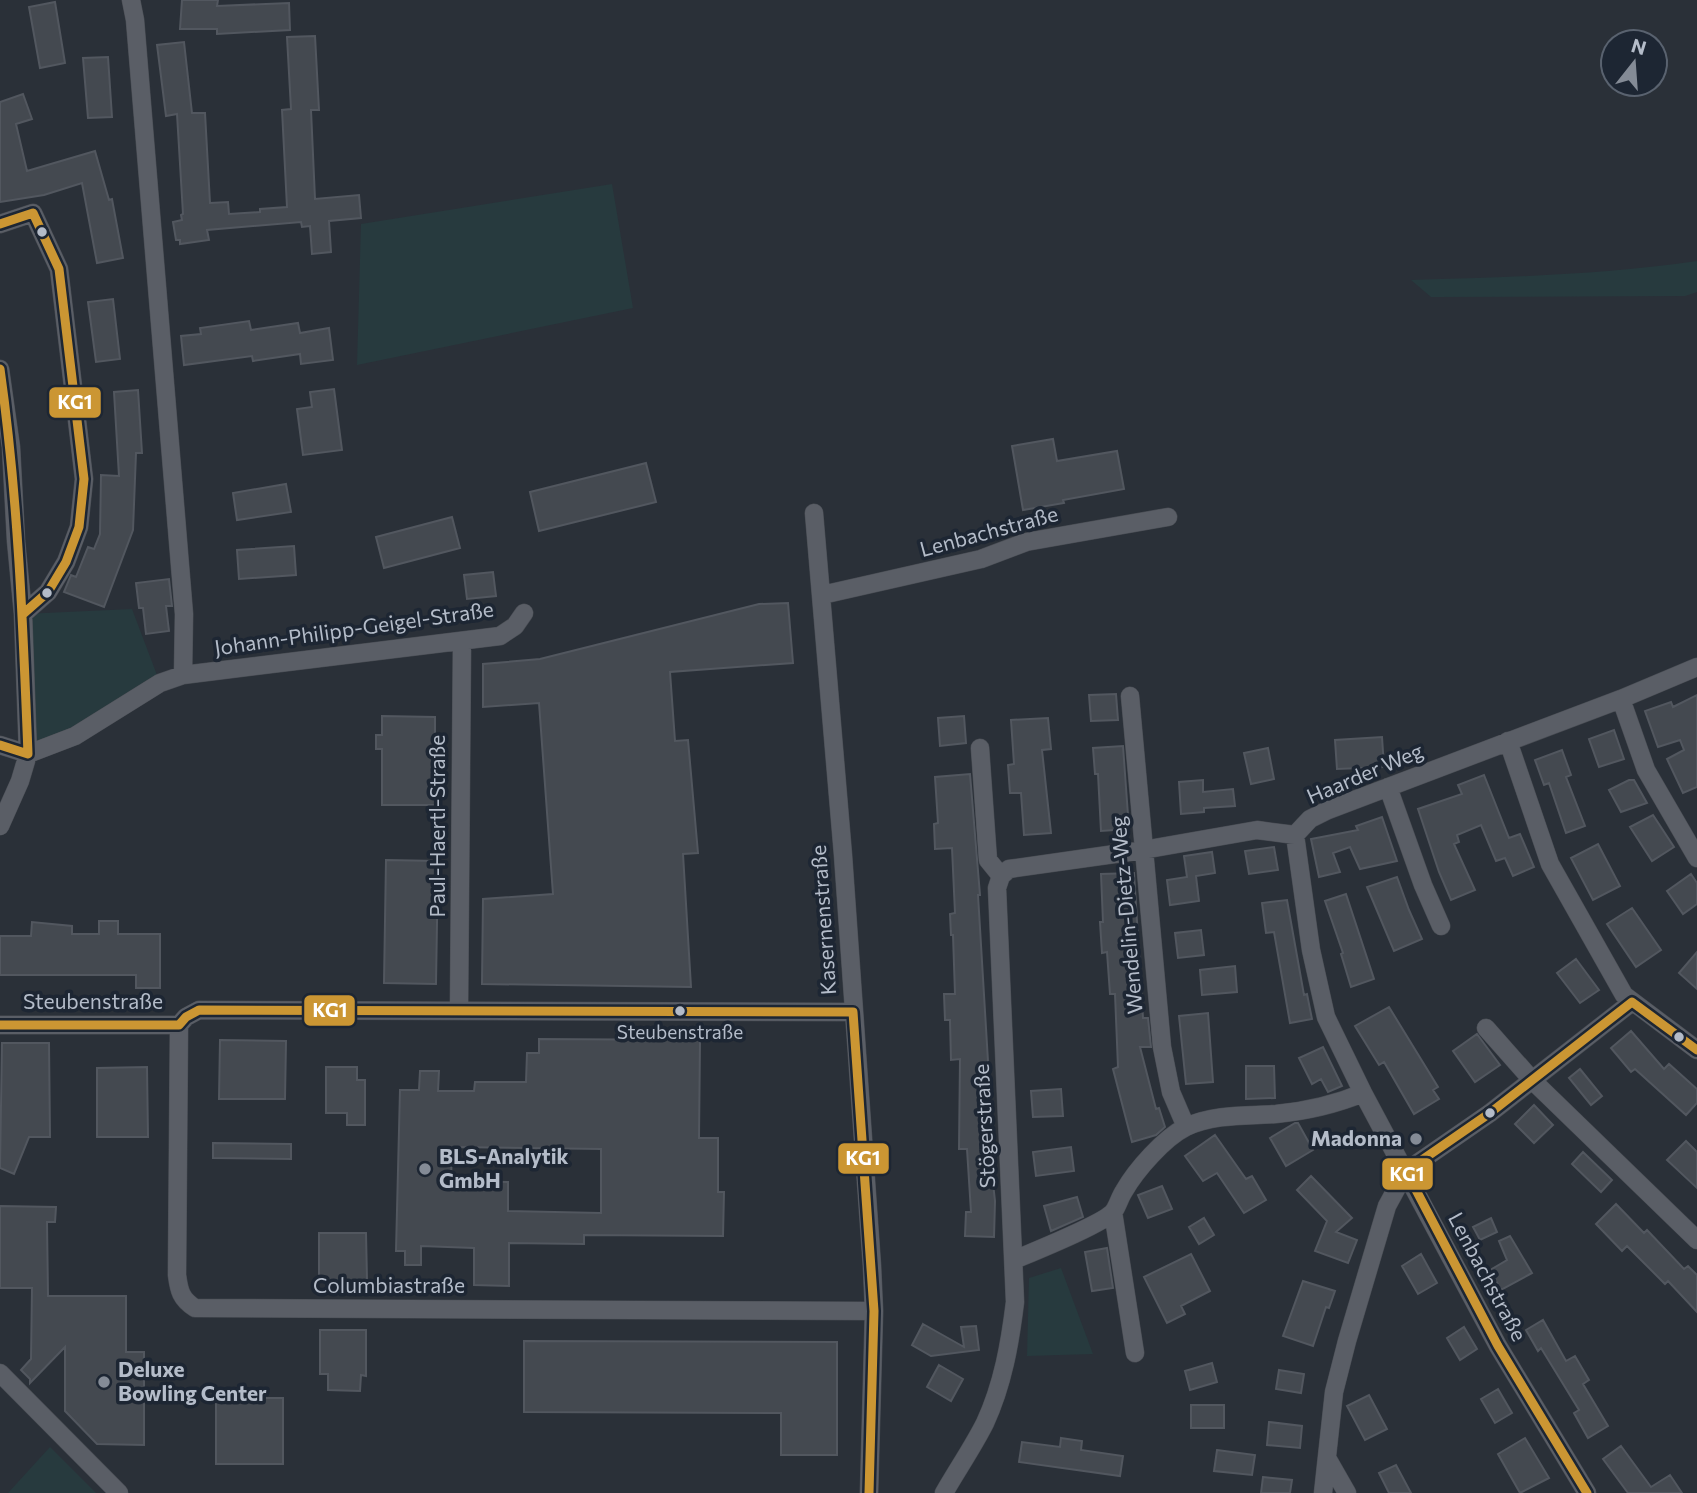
<svg xmlns="http://www.w3.org/2000/svg" width="1697" height="1493" viewBox="0 0 1697 1493" font-family="Commissioner,sans-serif">
<rect width="100%" height="100%" fill="#2a3038"/>
<!-- green -->
<path fill="#273a3e" d="M612 184 633 308 357 365 361 224Z
M1697 261V292L1685 296 1431 297 1411 280C1507 277 1602 275 1697 261Z
M132 609 160 683 28 754 23 614Z
M1061 1268 1093 1354 1027 1356 1029 1278Z
M50 1447 96 1493H8Z"/>
<!-- building -->
<path fill="#444950" stroke="#52575f" stroke-width="2" fill-rule="evenodd" d="M182 0H218L217 6 289 3 290 30 217 34V29H180Z
M55 2 65 63 40 68 29 7Z
M315 36 319 110H311L315 199 359 195 361 218 329 221 331 252 312 254 310 226 302 227 301 222 207 230 209 240 180 244V240H176L173 222 182 220 181 215 183 214 177 114 166 116 157 45 184 42 192 113H205L210 203 228 202 229 214 260 212V209L287 207 282 110 291 109 287 37Z
M108 57 112 117 88 118 83 58Z
M23 94 32 119 16 124 27 171 95 151 109 200 112 199 123 258 97 263 82 183 44 195 0 202V102Z
M113 299 120 359 96 362 88 302Z
M249 321 251 330 298 323 300 333 329 328 333 360 301 364 300 354 253 361 252 356 184 365 181 336 201 334 200 328Z
M334 389 342 450 303 455 297 409 312 407 310 392Z
M138 390 142 453H136L133 530 104 607 64 592 71 575 76 577 88 547 94 549 100 534 101 475 119 476 114 392Z
M1053 439 1057 461 1117 451 1124 489 1063 500 1064 503 1023 510 1012 446Z
M646 463 656 502 539 531 530 492Z
M286 484 291 512 237 520 233 493Z
M452 517 460 548 384 568 376 537Z
M294 546 296 575 239 579 237 550Z
M493 572 496 596 467 599 464 575Z
M169 579 172 606H166L169 631 146 634 143 608H139L136 583Z
M788 603 793 663 670 672 675 741 688 740 698 853 683 854 691 987 482 984 483 899 553 894 539 703 483 707V664L540 659 759 604Z
M1116 694 1118 720 1091 721 1089 695Z
M1697 695V787L1683 793 1667 759 1684 750 1680 740 1658 747 1645 711 1671 702 1673 707Z
M382 716 435 717V805H382V749H376V735H382Z
M964 716 966 743 940 746 938 718Z
M1048 718 1051 749 1042 750 1051 833 1024 835 1021 793H1010L1008 765 1014 764 1011 720Z
M1614 730 1624 759 1599 767 1589 739Z
M1382 737 1384 767 1337 769 1335 740Z
M1123 746 1129 829 1101 831 1098 774H1095L1093 748Z
M1268 748 1274 779 1251 784 1244 753Z
M1562 750 1571 775 1566 777 1585 826 1566 833 1549 783 1544 785 1535 760Z
M970 774 980 895H978L989 1078 991 1165 995 1201 994 1237 965 1236 966 1212H971L967 1149H959L960 1059 951 1060 950 1020H945L944 994H955L953 935H951L950 914 955 913 952 848 935 849 934 824 938 823 935 777Z
M1484 775 1509 838 1520 834 1534 867 1513 876 1505 858 1496 861 1481 825 1457 835 1459 842 1454 844 1475 890 1451 900 1439 872 1418 809 1462 794 1458 785Z
M1203 780V792L1233 789 1235 806 1204 808V812L1181 814 1179 782Z
M1629 780H1634L1647 803 1621 812 1609 790Z
M1653 815 1674 847 1652 861 1630 827Z
M1382 817 1397 861 1360 869 1350 847 1333 853 1340 872 1319 877 1311 839 1358 830 1356 826Z
M1598 844 1620 886 1593 900 1571 858Z
M1274 847 1278 870 1249 874 1245 851Z
M1212 852 1215 873 1196 876 1199 901 1170 905 1167 880 1187 877 1184 856Z
M386 860 438 861 436 984 384 983Z
M1134 873 1143 1018H1148L1151 1047H1140L1156 1109 1159 1108 1165 1127 1156 1135 1132 1142 1113 1069 1118 1067 1115 994H1110L1107 952 1102 953 1100 922H1103L1101 874Z
M1691 874 1697 883V904L1683 914 1667 891Z
M1397 877 1409 910 1422 939 1394 951 1367 887Z
M1346 894 1374 979 1351 987 1341 954 1343 953 1325 901Z
M1287 900 1304 995 1307 994 1312 1019 1290 1023 1274 932 1266 933 1262 903Z
M1632 908 1661 950 1636 967 1607 924Z
M99 921H118V934H160V988H136V975H0V936H31L32 922 72 926V934H99Z
M1201 930 1204 955 1178 958 1175 933Z
M1697 952V989L1679 973Z
M1576 959 1599 990 1580 1003 1557 973Z
M1235 966 1237 992 1202 995 1200 970Z
M1389 1007 1438 1087 1433 1090 1439 1099 1414 1114 1384 1062 1379 1065 1355 1026Z
M1208 1013 1213 1082 1186 1084 1179 1016Z
M1631 1031 1664 1069 1669 1064 1697 1089V1103L1686 1115 1635 1069 1631 1072 1611 1048Z
M1477 1034 1500 1065 1475 1082 1453 1051Z
M539 1039 700 1040 699 1138H718V1192H724L723 1236 584 1235V1244L509 1243V1286L474 1285V1248L421 1246V1265H405V1251H396L400 1090H419L420 1071H439L438 1091H474L475 1082H526L527 1053H539ZM452 1147 601 1149V1213L508 1211V1182L451 1181Z
M220 1040 286 1041 285 1099H219Z
M2 1043H49L50 1137H29L14 1174 0 1168Z
M1323 1047 1342 1086 1328 1092 1321 1079 1312 1084 1299 1058Z
M1246 1066H1274L1275 1098 1246 1099Z
M147 1067 148 1137H97V1068Z
M326 1067H357V1080H365V1125H347V1113H326Z
M1580 1069 1602 1096 1591 1105 1569 1078Z
M1061 1089 1063 1116 1033 1117 1031 1091Z
M1534 1105 1553 1125 1534 1143 1515 1124Z
M1295 1123H1298L1313 1150 1286 1166 1270 1138Z
M1215 1135 1246 1179 1252 1176 1266 1200 1244 1213 1217 1173 1203 1181 1185 1156Z
M1686 1141 1697 1152V1188L1667 1160Z
M213 1143 291 1144V1159L213 1158Z
M1071 1147 1074 1171 1036 1176 1033 1152Z
M1583 1152 1612 1180 1601 1192 1572 1164Z
M1311 1176 1352 1218 1336 1232 1357 1240 1348 1263 1315 1251 1327 1221 1297 1190Z
M1162 1186 1172 1209 1148 1218 1138 1195Z
M1077 1197 1083 1217 1051 1231 1044 1206Z
M1616 1204 1644 1233 1647 1230 1684 1269 1688 1266 1697 1275V1312L1668 1281 1665 1284 1627 1246 1622 1251 1596 1224Z
M0 1206 56 1207 55 1222H47L48 1296H126V1352H144V1445L97 1444 65 1411V1347L30 1383V1379L21 1370 31 1359 32 1288H0Z
M1204 1218 1214 1235 1199 1244 1189 1227Z
M1491 1218 1497 1232 1480 1240 1473 1227Z
M319 1233H366L367 1280 319 1281Z
M1510 1236 1532 1273 1501 1290 1490 1270 1507 1260 1499 1241Z
M1107 1248 1113 1288 1092 1291 1085 1252Z
M1191 1254 1210 1291 1181 1306 1185 1314 1167 1323 1144 1277Z
M1421 1254 1437 1283 1418 1294 1402 1266Z
M1303 1281 1335 1291 1329 1308 1326 1307 1313 1346 1283 1336Z
M1543 1320 1566 1361 1575 1356 1589 1380 1583 1384 1608 1426 1588 1438 1574 1413 1579 1410 1541 1348 1538 1351 1526 1330Z
M923 1324 964 1347 961 1327 976 1326 979 1350 931 1356 912 1345Z
M1464 1327 1477 1349 1460 1360 1447 1338Z
M320 1330H366V1376L361 1375 360 1391 328 1390V1374H320Z
M524 1341 837 1342V1455H781V1413L524 1412Z
M1212 1363 1217 1382 1190 1390 1185 1371Z
M939 1365 963 1379 951 1401 927 1387Z
M1279 1370 1304 1374 1301 1393 1276 1389Z
M1498 1389 1512 1413 1495 1423 1481 1399Z
M1369 1395 1387 1429 1365 1440 1347 1406Z
M216 1398H283V1464H216Z
M1191 1405H1224V1428H1191Z
M1269 1422 1302 1426 1300 1448 1267 1445Z
M1061 1438 1082 1441 1081 1450 1123 1456 1120 1476 1019 1462 1022 1442 1060 1447Z
M1525 1438 1549 1478 1520 1493 1498 1454Z
M1621 1446 1651 1487 1670 1475 1682 1493H1628L1603 1459Z
M1217 1450 1255 1455 1252 1475 1214 1471Z
M1396 1465 1411 1493H1389L1379 1473Z
M1263 1477 1292 1480 1290 1493H1261Z"/>
<g fill="none" stroke-linecap="round" stroke-linejoin="round">
<defs>
<path id="minor" d="M131 0 135 20 184 614 183 675
M0 224 33 213 59 269 84 479 79 527 66 562 48 592 23 614
M0 369 11 447 16 541 23 614 28 754 20 781 0 826
M814 513 843 855 872 1266 874 1311 869 1493
M822 595 981 559 1026 542 1168 517
M1130 696 1162 1047 1171 1092 1186 1127
M1621 699 1646 770 1697 858
M1508 741 1550 864 1624 995 1697 1050
M0 745 28 754
M28 754 75 736 160 683 183 675 500 636 515 626 524 613
M1388 787 1423 885 1441 926
M1295 835 1311 950 1326 1017 1363 1093 1498 1346 1587 1493
M1001 876 1009 869 1143 850 1257 830 1295 835 1310 819 1328 810 1621 699 1697 667
M459 1010 462 642
M0 1025H179L186 1017 199 1010 853 1012
M179 1025 177 1275C179 1291 181 1299 195 1308L874 1311
M1486 1028 1532 1080 1697 1240
M1113 1212 1135 1353
M1014 1260C1033 1252 1105 1223 1114 1211 1118 1205 1120 1197 1124 1191 1136 1170 1164 1138 1186 1127 1214 1114 1246 1116 1276 1114 1307 1111 1334 1105 1363 1093
M0 1373 119 1493
M1327 1458 1347 1493
M944 1493C957 1470 973 1447 985 1423 1003 1384 1010 1343 1015 1302L997 888 1001 876 988 860 980 748
M1323 1493 1334 1392 1347 1341 1387 1206 1406 1171 1490 1113 1632 1002"/>
</defs>
<!-- minor casing -->
<use href="#minor" stroke="#484c53" stroke-width="19"/>
<!-- minor -->
<use href="#minor" stroke="#5a5e66" stroke-width="18"/>
<defs>
<path id="bus-1" d="M0 224 33 213 59 269 84 479 79 527 66 562 48 592 23 614
M0 369C18 496 23 625 28 754L0 745
M0 1025H179L186 1017 199 1010 853 1012 874 1311 869 1493
M1587 1493 1498 1346 1406 1171 1490 1113 1632 1002 1697 1050"/>
</defs>
<!-- bus-1 casing -->
<use href="#bus-1" stroke="#1d2633" stroke-width="14"/>
<!-- bus-1 -->
<use href="#bus-1" stroke="#cb9633" stroke-width="9"/>
</g>
<!-- markers -->
<g fill="#b4bcc9" stroke="#1d2633" stroke-width="2.5">
<circle cx="42" cy="232" r="6"/>
<circle cx="47" cy="593" r="6"/>
<circle cx="680" cy="1011" r="6"/>
<circle cx="1679" cy="1037" r="6"/>
<circle cx="1490" cy="1113" r="6"/>
</g>
<g fill="#848b96" stroke="#1d2633" stroke-width="2.5">
<circle cx="1416" cy="1139" r="7"/>
<circle cx="425" cy="1169" r="7"/>
<circle cx="104" cy="1382" r="7"/>
</g>
<g text-anchor="middle" stroke-width="7" stroke-linejoin="round" paint-order="stroke">
<!-- bus labels -->
<g font-size="19" fill="#b4bcc9" stroke="#1d2633">
<text x="680" y="1039">Steubenstraße</text>
</g>
<!-- street labels -->
<g font-size="21" fill="#b4bcc9" stroke="#1d2633">
<text transform="translate(989 532) rotate(-15)" y="7">Lenbachstraße</text>
<text transform="translate(354 629) rotate(-8)" y="7">Johann-Philipp-Geigel-Straße</text>
<text transform="translate(1365 774) rotate(-23)" y="7">Haarder Weg</text>
<text transform="translate(438 826) rotate(-90)" y="7">Paul-Haertl-Straße</text>
<text transform="translate(1127 915) rotate(-95)" y="7">Wendelin-Dietz-Weg</text>
<text transform="translate(824 920) rotate(-94)" y="7">Kasernenstraße</text>
<text x="93" y="1009">Steubenstraße</text>
<text transform="translate(985 1126) rotate(-93)" y="7">Stögerstraße</text>
<text transform="translate(1487 1277) rotate(62)" y="7">Lenbachstraße</text>
<text x="389" y="1293">Columbiastraße</text>
</g>
<!-- poi labels -->
<g font-size="21" font-weight="bold" fill="#b4bcc9" stroke="#1d2633" text-anchor="start">
<text x="1402" y="1146" text-anchor="end">Madonna</text>
<text x="439" y="1164">BLS-Analytik<tspan x="439" dy="24">GmbH</tspan></text>
<text x="118" y="1377">Deluxe<tspan x="118" dy="24">Bowling Center</tspan></text>
</g>
</g>
<g stroke="#1d2633" stroke-width="2.5">
<rect x="48" y="386" width="54" height="33" rx="7" fill="#cb9633"/>
<rect x="303" y="994" width="53" height="33" rx="7" fill="#cb9633"/>
<rect x="837" y="1142" width="53" height="33" rx="7" fill="#cb9633"/>
<rect x="1381" y="1157" width="53" height="34" rx="7" fill="#cb9633"/>
</g>
<g font-size="19" text-anchor="middle" font-weight="bold" fill="#fff">
<text x="75" y="409">KG1</text>
<text x="330" y="1017">KG1</text>
<text x="863" y="1165">KG1</text>
<text x="1407" y="1181">KG1</text>
</g>
<!-- north arrow -->
<g transform="translate(1634 63) rotate(17)"><circle r="33" fill="#1d2633" stroke="#59626f" stroke-width="2"/>
<path d="M0-5L12 26L0 18L-12 26Z" fill="#848b96"/>
<text y="-10" font-size="19" font-weight="bold" text-anchor="middle" fill="#b4bcc9">N</text>
</g>
</svg>
